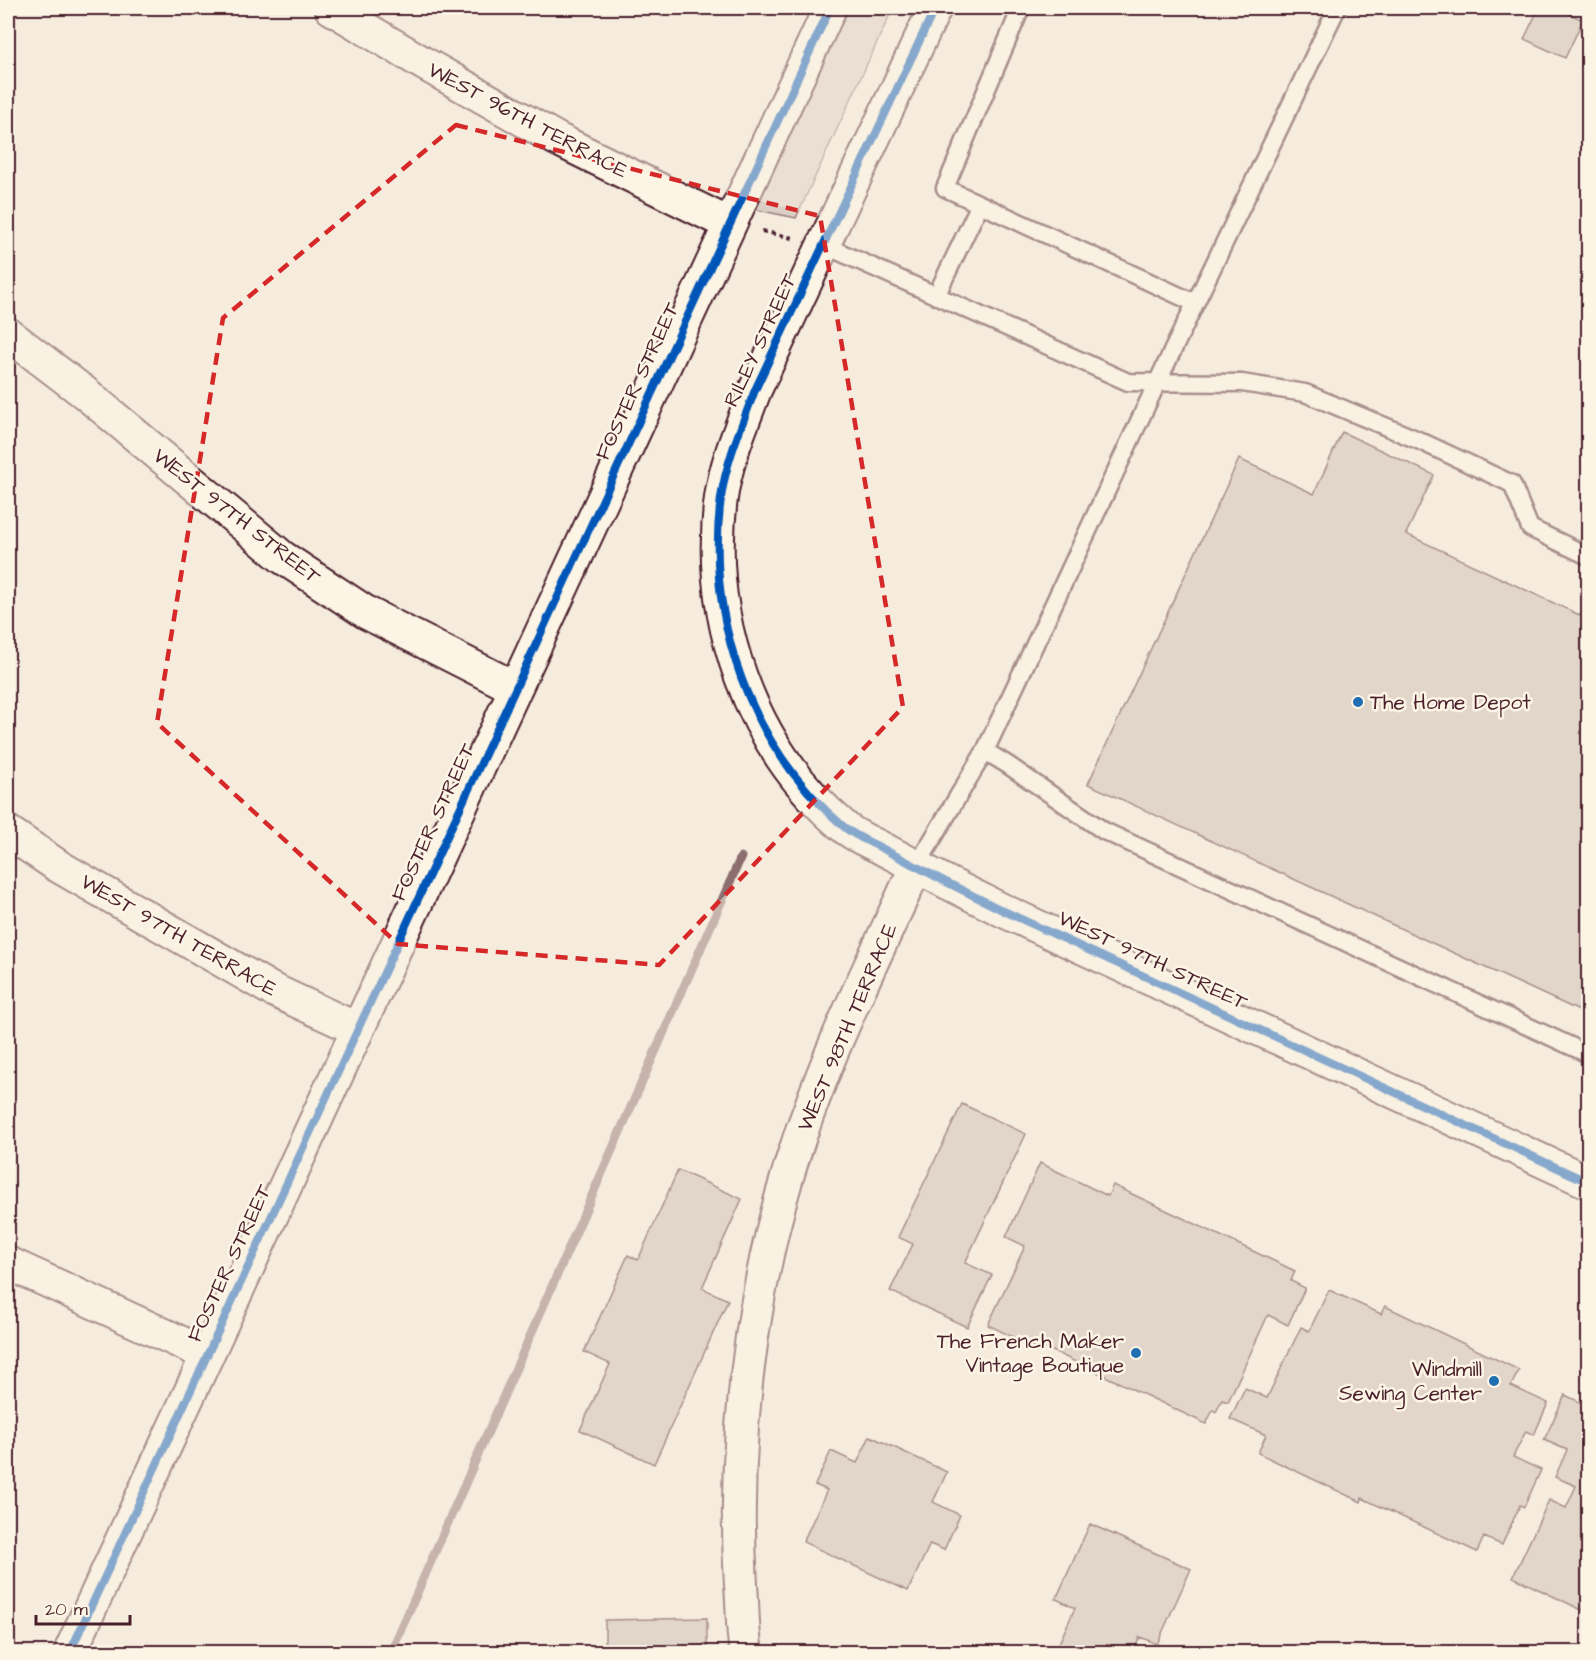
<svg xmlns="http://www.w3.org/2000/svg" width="1596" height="1660" viewBox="0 0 1596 1660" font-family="'Architects Daughter',sans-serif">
<rect width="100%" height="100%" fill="#f5ecde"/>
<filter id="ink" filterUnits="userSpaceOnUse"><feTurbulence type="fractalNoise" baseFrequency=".0167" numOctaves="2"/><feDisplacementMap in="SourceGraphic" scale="12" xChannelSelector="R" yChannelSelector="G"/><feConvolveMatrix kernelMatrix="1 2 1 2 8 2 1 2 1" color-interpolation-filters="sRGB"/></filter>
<g filter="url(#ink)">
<!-- green -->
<path fill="#dbcec4" stroke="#927678" stroke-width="1.5" d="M846 8H893L796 218 753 209Z"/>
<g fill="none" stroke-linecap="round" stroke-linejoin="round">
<!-- stream -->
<path stroke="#8c6e70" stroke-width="9" d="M391 1652 741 857"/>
</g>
<!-- building -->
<path fill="#cab9b1" stroke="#4a1f2b" stroke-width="1.5" d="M1539 8H1557L1583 20 1565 58 1524 39Z
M1342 432 1434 475 1406 534 1588 619V1015L1088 784 1239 459 1314 494Z
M962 1104 1026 1134 965 1263 992 1275 967 1327 890 1291 913 1244 898 1237Z
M1040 1163 1108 1196 1113 1185 1295 1271 1291 1281 1305 1288 1288 1325 1268 1315 1228 1402 1222 1400 1216 1412 1213 1410 1206 1424 1040 1345 1038 1349 988 1325 1025 1246 1006 1237Z
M678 1170 742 1199 702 1288 728 1300 654 1464 580 1430 610 1364 584 1352 628 1255 638 1260Z
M1329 1290 1381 1314 1385 1306 1519 1370 1511 1386 1548 1403 1534 1435 1526 1431 1513 1457 1541 1470 1524 1507 1520 1505 1502 1545 1484 1537 1477 1552 1362 1498 1361 1502 1258 1453 1266 1435 1230 1419 1245 1388 1267 1398 1301 1327 1309 1331Z
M1565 1395 1588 1406V1613L1513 1577 1549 1500 1566 1508 1576 1486 1555 1477 1567 1450 1544 1440Z
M870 1436 947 1472 933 1502 960 1515 944 1550 930 1544 908 1591 803 1542 827 1490 815 1485 831 1451 857 1463Z
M1090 1524 1191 1569 1157 1644 1140 1637 1133 1652H1055L1075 1608 1056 1599Z
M707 1618V1652H605V1620Z"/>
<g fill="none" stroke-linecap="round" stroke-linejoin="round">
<defs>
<path id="lane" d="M1021 8 945 188 1195 303
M824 245 1128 382 1242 383 1305 393 1418 440 1512 484 1530 528 1588 556
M936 296 980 204
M985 751 1008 765 1104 831 1588 1054
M916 867 985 751 1157 383 1337 8"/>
<path id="street" d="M331 8 423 63 557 139 729 224
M935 8 755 390C742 425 726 461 721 498 705 618 750 747 843 826 855 837 873 843 887 851 926 872 965 892 1004 911L1588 1182
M8 334 85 393 282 557 367 613 515 688
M8 832 58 866 271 989 357 1029
M8 1263 206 1354
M70 1652 830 8
M746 1652C742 1630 743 1607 741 1585 731 1422 756 1247 815 1095 844 1017 882 942 916 867"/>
</defs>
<!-- lane casing -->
<use href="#lane" stroke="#4a1f2b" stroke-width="21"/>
<!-- street casing -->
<use href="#street" stroke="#4a1f2b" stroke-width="36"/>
<!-- path -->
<path stroke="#4a1f2b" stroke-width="4" stroke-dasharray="4.5 4.5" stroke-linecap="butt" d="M762 231 793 238"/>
<!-- lane -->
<use href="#lane" stroke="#fcf5e5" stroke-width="16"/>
<!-- street -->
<use href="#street" stroke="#fcf5e5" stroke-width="32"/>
<defs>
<path id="cycleway" d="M935 8 755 390C742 425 726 461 721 498 705 618 750 747 843 826 855 837 873 843 887 851 926 872 965 892 1004 911L1588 1182
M70 1652 830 8"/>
</defs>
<!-- cycleway casing -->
<use href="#cycleway" stroke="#fcf5e5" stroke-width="11"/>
<!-- cycleway -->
<use href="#cycleway" stroke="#0057b8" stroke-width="8"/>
</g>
</g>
<!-- marked area -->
<path d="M0 0H1596V1660H0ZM456 125 820 216 903 707 659 965 398 944 157 723 223 318Z" fill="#f5ecde" fill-opacity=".55" fill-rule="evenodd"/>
<path fill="none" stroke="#d62828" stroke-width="4.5" stroke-dasharray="12 8" stroke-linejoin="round" d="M456 125 820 216 903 707 659 965 398 944 157 723 223 318Z"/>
<!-- markers -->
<g fill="#1f6fb2" stroke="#fcf5e5" stroke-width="2">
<circle cx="1358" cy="702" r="6"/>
<circle cx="1136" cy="1353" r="6"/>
<circle cx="1494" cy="1381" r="6"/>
</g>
<g text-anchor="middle" stroke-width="5" stroke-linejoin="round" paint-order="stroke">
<!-- street labels -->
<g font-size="21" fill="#4a1f2b" stroke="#fcf5e5">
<text transform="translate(528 120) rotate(28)" y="7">WEST 96TH TERRACE</text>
<text transform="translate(760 340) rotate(-65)" y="7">RILEY STREET</text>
<text transform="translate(637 381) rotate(-65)" y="7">FOSTER STREET</text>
<text transform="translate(237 516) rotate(38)" y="7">WEST 97TH STREET</text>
<text transform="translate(433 822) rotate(-65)" y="7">FOSTER STREET</text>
<text transform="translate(179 935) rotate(30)" y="7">WEST 97TH TERRACE</text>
<text transform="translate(1153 960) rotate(25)" y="7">WEST 97TH STREET</text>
<text transform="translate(847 1027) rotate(-67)" y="7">WEST 98TH TERRACE</text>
<text transform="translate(229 1263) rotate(-65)" y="7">FOSTER STREET</text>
</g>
<!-- poi labels -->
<g font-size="21" fill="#4a1f2b" stroke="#fcf5e5" text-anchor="end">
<text x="1370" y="709" text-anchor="start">The Home Depot</text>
<text x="1124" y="1348">The French Maker<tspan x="1124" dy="24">Vintage Boutique</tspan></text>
<text x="1482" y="1376">Windmill<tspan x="1482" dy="24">Sewing Center</tspan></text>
</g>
</g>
<!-- margin -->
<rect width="1596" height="1660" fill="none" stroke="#fcf5e5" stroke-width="30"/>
<rect x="15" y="15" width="1566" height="1630" fill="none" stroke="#4a1f2b" stroke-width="2" filter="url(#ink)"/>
<!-- scale -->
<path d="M36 1615v9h94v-9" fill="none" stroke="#4a1f2b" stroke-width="3"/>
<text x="45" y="1615" font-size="18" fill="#4a1f2b" stroke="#fcf5e5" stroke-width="4.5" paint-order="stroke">20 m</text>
</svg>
